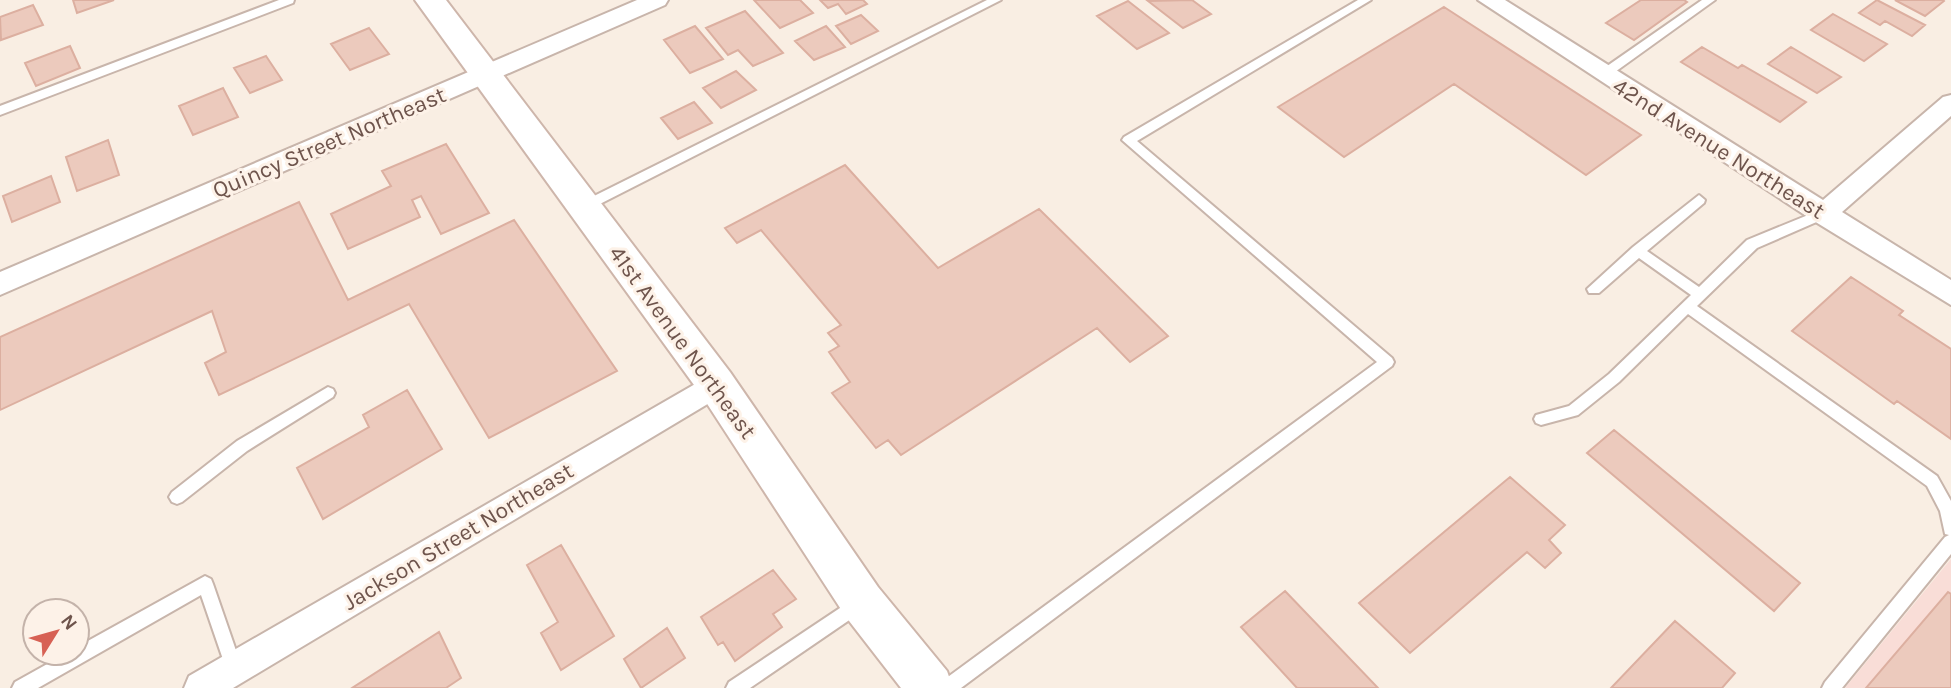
<svg xmlns="http://www.w3.org/2000/svg" width="1951" height="688" viewBox="0 0 1951 688" font-family="Karla,sans-serif">
<rect width="100%" height="100%" fill="#f9eee3"/>
<!-- commercial -->
<path fill="#f9ddd7" d="M1951 559V688H1845Z"/>
<!-- building -->
<path fill="#eccabd" stroke="#dcafa0" stroke-width="2" d="M73 0H114L77 13Z
M754 0H800L813 13 780 28Z
M820 0H863L867 4 846 14 838 4 828 8Z
M1192 0 1211 14 1183 28 1148 1Z
M1641 0H1684L1687 2 1634 40 1606 23Z
M1877 0 1925 25 1912 36 1885 21 1880 25 1859 13Z
M1895 0H1943L1944 1 1925 16Z
M1128 1 1169 33 1137 49 1097 16Z
M33 5 43 25 1 40 0 17Z
M1444 7 1641 135 1586 175 1454 84 1344 157 1278 107Z
M745 11 783 53 753 66 738 50 728 55 706 28Z
M1833 14 1887 44 1864 61 1811 30Z
M861 15 878 31 851 44 836 26Z
M695 26 723 59 690 73 664 40Z
M826 26 845 47 814 60 795 41Z
M369 28 389 54 350 70 331 44Z
M70 46 80 68 36 86 25 63Z
M1702 47 1738 68 1742 65 1806 102 1780 122 1681 62Z
M1791 47 1841 77 1817 93 1768 64Z
M266 56 282 80 250 93 234 68Z
M736 71 756 90 721 108 703 88Z
M223 88 238 117 193 135 179 106Z
M694 102 712 123 678 139 661 118Z
M108 140 119 175 77 191 66 157Z
M446 144 489 213 441 234 421 196 412 200 420 217 348 249 331 214 391 186 382 171Z
M845 165 938 268 1039 209 1168 336 1130 362 1097 328 901 455 888 440 876 448 832 393 850 382 829 352 839 346 828 333 841 325 761 230 737 243 725 228Z
M51 176 60 202 12 222 3 196Z
M299 202 348 300 514 220 617 371 489 438 409 304 219 395 205 363 226 352 212 311 0 410V337Z
M1851 277 1903 311 1899 315 1951 349V439L1897 401 1894 404 1792 331Z
M407 390 442 449 323 519 297 468 369 427 363 415Z
M1614 430 1800 583 1774 611 1587 453Z
M1510 477 1565 525 1549 540 1561 553 1545 568 1527 552 1410 653 1359 603Z
M561 545 614 636 561 670 541 633 558 622 527 565Z
M773 570 796 599 773 614 782 627 735 661 723 642 718 645 701 617Z
M1285 591 1378 688H1297L1241 627Z
M1948 592 1951 594V688H1866Z
M1675 621 1735 673 1722 688H1611Z
M667 628 685 658 641 688 624 659Z
M439 632 461 678 446 688H352Z"/>
<g fill="none" stroke-linecap="round" stroke-linejoin="round">
<defs>
<path id="lane" d="M279 0H294L293 3 0 115V106Z
M987 0H1001L590 209 585 211 579 206 580 203Z
M1358 0H1371L1137 141 1392 358 1394 362 1392 366 961 688H938L941 682 1377 362 1122 140 1124 137Z
M1702 0H1715L1608 77H1600V71Z
M1699 195 1705 200 1704 203 1647 251 1699 287 1747 240 1818 211H1828L1829 214 1828 217 1757 248 1697 306 1937 476 1951 501V554L1842 688H1822L1825 682 1945 537 1949 535 1945 534 1940 511 1927 486 1688 314 1619 382 1578 415 1541 425 1536 423 1534 419 1536 415 1569 406 1609 374 1691 295 1639 258 1599 293H1589L1587 289 1633 247Z
M328 387 333 389 335 393 333 397 247 451 182 502 177 504 172 502 169 497 172 492 237 441Z
M205 576 211 579 213 584 242 668 240 674 234 676 228 674 201 595 38 688H12L15 682 67 653H77V647Z
M858 596 864 598 866 604 864 610 750 688H726L729 682Z"/>
<path id="street" d="M637 0H668L665 5 0 295V272Z
M1478 0H1505L1823 200 1943 97 1951 95V116L1842 212 1951 280V305L1814 221Z
M716 372 726 375 730 384 726 393 233 688H184L189 676Z"/>
<path id="secondary" d="M415 0H446L730 372 878 587 947 671 953 688H901L846 617 702 396Z"/>
</defs>
<!-- lane casing -->
<use href="#lane" stroke="#c8b5ab" stroke-width="4"/>
<!-- street casing -->
<use href="#street" stroke="#c8b5ab" stroke-width="4"/>
<!-- secondary casing -->
<use href="#secondary" stroke="#ceb6ab" stroke-width="4"/>
<!-- lane -->
<use href="#lane" fill="#fff" fill-rule="evenodd"/>
<!-- street -->
<use href="#street" fill="#fff" fill-rule="evenodd"/>
<!-- secondary -->
<use href="#secondary" fill="#fff" fill-rule="evenodd"/>
</g>
<g text-anchor="middle" stroke-width="6" stroke-linejoin="round" paint-order="stroke">
<!-- street labels -->
<g font-size="23" fill="#6e544c" stroke="#fdf2e8">
<text transform="translate(329 142) rotate(-23)" y="8">Quincy Street Northeast</text>
<text transform="translate(1719 148) rotate(32)" y="8">42nd Avenue Northeast</text>
<text transform="translate(683 342) rotate(54)" y="8">41st Avenue Northeast</text>
<text transform="translate(458 536) rotate(-31)" y="8">Jackson Street Northeast</text>
</g>
</g>
<!-- north arrow -->
<g transform="translate(56 632) rotate(53)"><circle r="33" fill="#fdf2e8" stroke="#c4b3aa" stroke-width="2"/>
<path d="M0-5L12 26L0 18L-12 26Z" fill="#d76154"/>
<text y="-10" font-size="19" font-weight="bold" text-anchor="middle" fill="#6e544c">N</text>
</g>
</svg>
